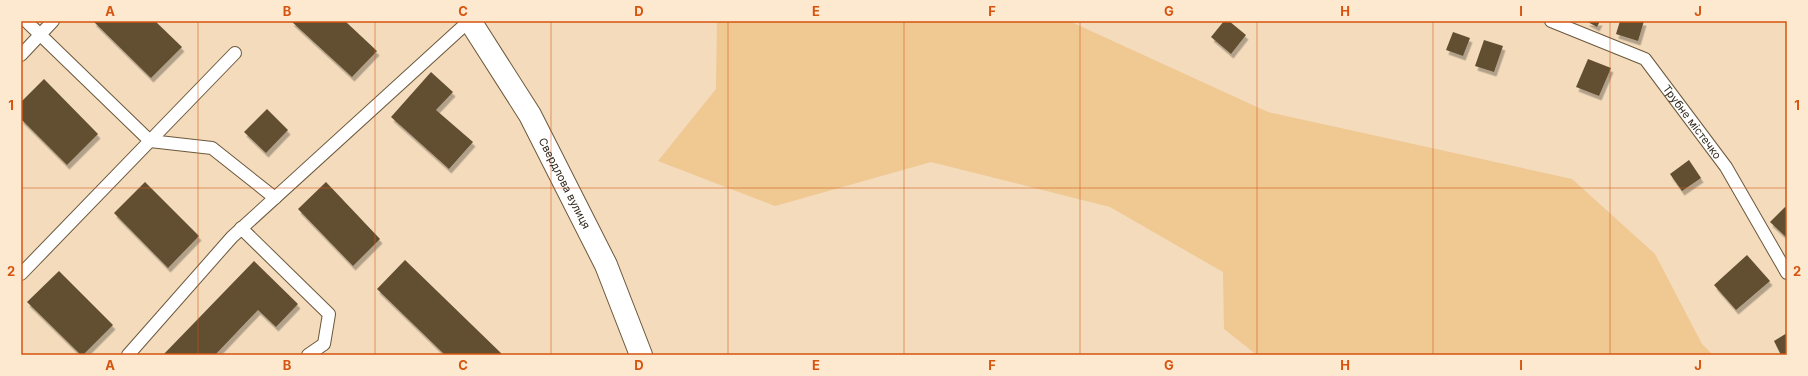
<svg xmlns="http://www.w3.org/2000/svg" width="1808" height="376" viewBox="0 0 1808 376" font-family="Inter,sans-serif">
<defs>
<filter id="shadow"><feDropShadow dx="2.5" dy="4.5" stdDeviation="0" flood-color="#0004"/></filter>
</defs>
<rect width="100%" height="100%" fill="#f3dbbc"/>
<!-- green -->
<path fill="#efc892" d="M717 21H1069L1268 112 1572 179 1655 254 1702 344 1713 355H1257L1224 329 1223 272 1110 207 931 162 775 206 658 161 716 89Z"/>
<!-- building -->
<path fill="#624f33" filter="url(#shadow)" d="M93 21H155L182 47 151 78Z
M291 21H345L377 51 352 77Z
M1224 21H1229L1246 35 1231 54 1211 37Z
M1586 21H1600L1597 27Z
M1620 21H1644L1638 41 1616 34Z
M1453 32 1470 38 1463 56 1446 50Z
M1484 40 1503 46 1494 72 1475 66Z
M1588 59 1611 68 1599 96 1576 87Z
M431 72 453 92 436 110 473 142 449 169 391 117Z
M44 79 98 134 67 165 21 119V102Z
M267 109 288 130 266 153 244 132Z
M1689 160 1701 178 1682 191 1670 174Z
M145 182 199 236 168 268 114 213Z
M326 182 380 239 353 266 298 209Z
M1785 207 1787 209V238L1770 222Z
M1747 255 1770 281 1736 310 1714 285Z
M405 260 503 355H445L377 289Z
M254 261 298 304 276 327 258 310 216 354 217 355H163Z
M59 271 113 325 83 355H81L27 302Z
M1787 333V355H1781L1774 341Z"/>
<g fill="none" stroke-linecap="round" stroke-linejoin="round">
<defs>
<g id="lane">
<path d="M26 21 150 141 212 148 275 198"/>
<path id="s1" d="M1551 21 1645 59 1726 167 1787 273"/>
<path d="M21 55 53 21"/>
<path d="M241 228 329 314 324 344 308 355"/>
<path d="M21 274 235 53"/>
<path d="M128 355 232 237 469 21"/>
</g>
<g id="secondary">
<path id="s2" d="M470 21 530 115 606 265 641 355"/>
</g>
</defs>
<!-- lane casing -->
<use href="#lane" stroke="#6c583c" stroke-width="14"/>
<!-- secondary casing -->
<use href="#secondary" stroke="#6c583c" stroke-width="24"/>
<!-- lane -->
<use href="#lane" stroke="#fff" stroke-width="12"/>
<!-- secondary -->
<use href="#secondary" stroke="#fff" stroke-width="22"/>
</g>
<!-- grid -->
<path fill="none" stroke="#d6540e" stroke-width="1" stroke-opacity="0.55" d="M198 21V355M375 21V355M551 21V355M728 21V355M904 21V355M1080 21V355M1257 21V355M1433 21V355M1610 21V355M21 188H1787"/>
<g text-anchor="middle" stroke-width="4" stroke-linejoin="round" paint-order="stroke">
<!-- street labels -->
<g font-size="11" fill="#30271b" stroke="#fce9d0">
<text dy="4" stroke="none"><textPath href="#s1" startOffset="180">Трубне містечко</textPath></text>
<text dy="4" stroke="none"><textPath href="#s2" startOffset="188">Свердлова вулиця</textPath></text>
</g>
</g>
<!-- border -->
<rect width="1808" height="376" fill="none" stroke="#fce9d0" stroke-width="44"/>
<rect x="22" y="22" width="1764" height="332" fill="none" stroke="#d6540e" stroke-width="1.5"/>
<g font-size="13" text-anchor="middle" font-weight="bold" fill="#d6540e">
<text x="110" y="16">A</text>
<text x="287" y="16">B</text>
<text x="463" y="16">C</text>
<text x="639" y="16">D</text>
<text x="816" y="16">E</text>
<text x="992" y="16">F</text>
<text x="1169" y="16">G</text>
<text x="1345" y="16">H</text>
<text x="1521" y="16">I</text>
<text x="1698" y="16">J</text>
<text x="11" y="110">1</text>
<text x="1797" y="110">1</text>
<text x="11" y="276">2</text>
<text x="1797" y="276">2</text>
<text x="110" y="370">A</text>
<text x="287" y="370">B</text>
<text x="463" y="370">C</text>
<text x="639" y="370">D</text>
<text x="816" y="370">E</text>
<text x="992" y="370">F</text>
<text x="1169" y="370">G</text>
<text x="1345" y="370">H</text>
<text x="1521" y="370">I</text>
<text x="1698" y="370">J</text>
</g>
</svg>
